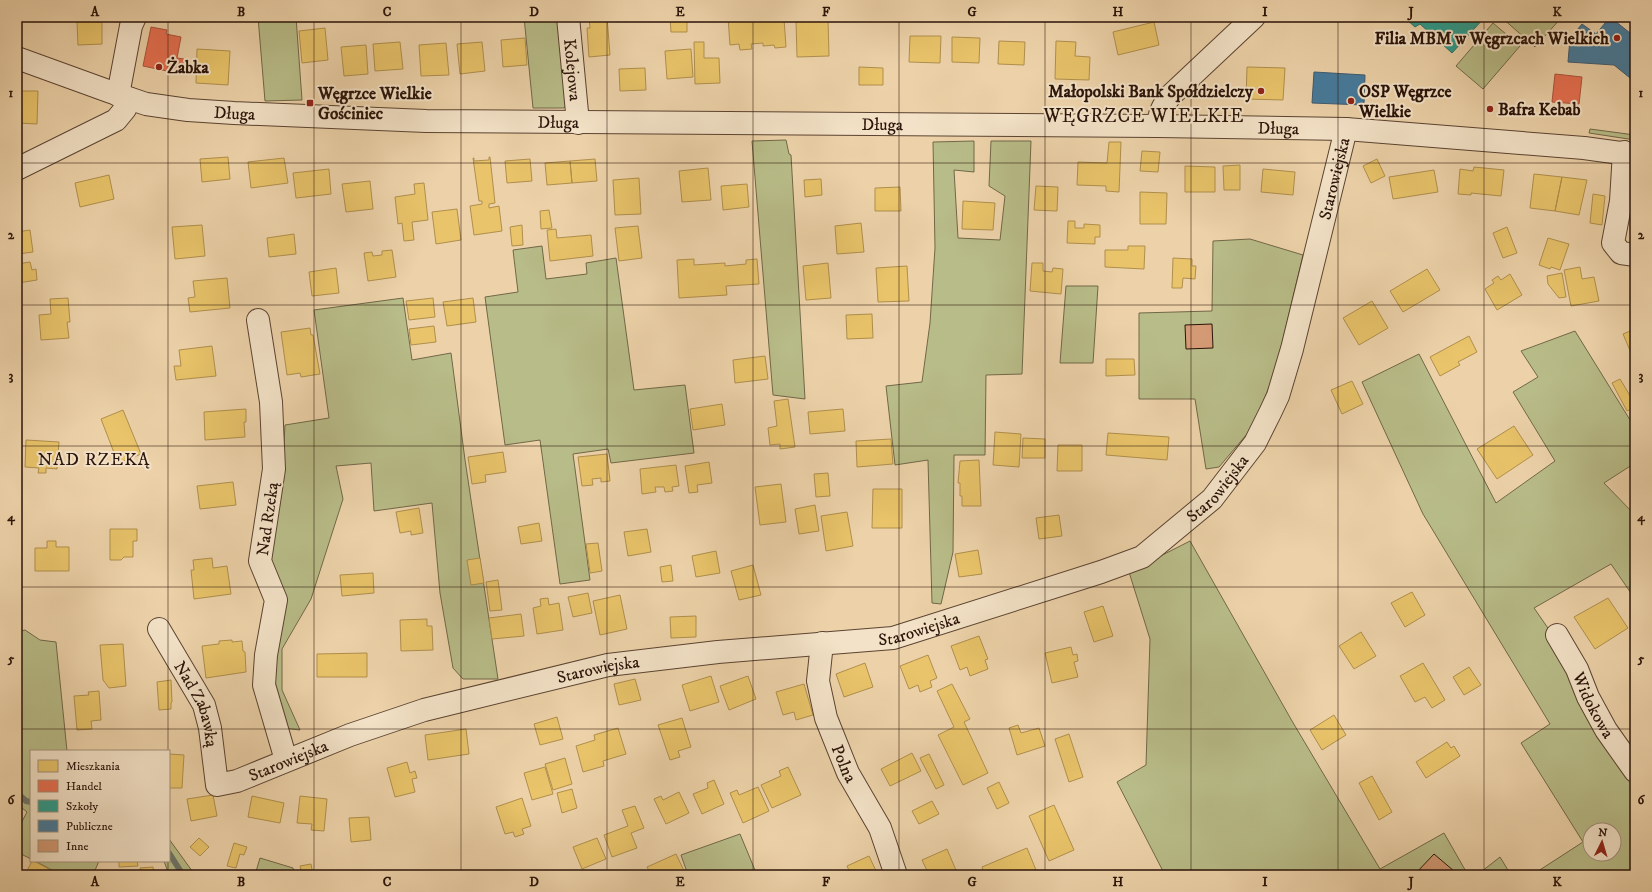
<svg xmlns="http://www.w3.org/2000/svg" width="1652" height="892" viewBox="0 0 1652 892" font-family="'IM FELL DW Pica',serif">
<rect width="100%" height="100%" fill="#edd2a9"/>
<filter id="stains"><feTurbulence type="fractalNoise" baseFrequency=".005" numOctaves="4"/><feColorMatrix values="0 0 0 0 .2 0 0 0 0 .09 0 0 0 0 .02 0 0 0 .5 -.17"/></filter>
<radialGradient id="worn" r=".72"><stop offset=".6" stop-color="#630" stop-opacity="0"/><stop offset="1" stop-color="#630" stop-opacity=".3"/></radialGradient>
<!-- green -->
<path fill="#b8bc88" stroke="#716848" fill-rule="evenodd" d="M258 17H296L302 100 265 101Z
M524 17H560L568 104 564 108H533Z
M1501 17H1562L1535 47Z
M1493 23 1520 46 1483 89 1456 66Z
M1590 129 1635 135V140L1589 133Z
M786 140 789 154 791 155 805 399 773 395 752 141Z
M974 141V172L954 170 958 238 1000 240 1005 196 989 186 991 141H1031L1022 374 986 375 985 455H954L953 552 941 604 932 603 928 460 895 465 886 386 922 382 930 323 935 248 933 142Z
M1250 239 1303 255 1275 373 1252 428 1219 467 1206 469 1195 399H1139V313L1212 311 1213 241Z
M542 246 546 279 587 274 586 263 616 258 634 390 685 385 694 453 611 463 608 449 573 454 590 580 560 584 540 440 505 445 485 297 518 292 513 250Z
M1066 286H1098L1093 363H1060Z
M403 298 412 360 451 353 465 460 498 679H463L453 668 440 593 432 503 374 511 371 463 336 466 343 499 311 599 282 649V690L300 730 284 728 271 694 267 557 281 496 285 425 329 418 314 310Z
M1575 331 1635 428V463L1604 483 1635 515V599L1611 564 1534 608 1550 631 1621 764 1635 782V875H1532L1583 842 1521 743 1550 724 1423 514 1362 382 1419 354 1496 503 1555 461 1513 392 1538 377 1521 351ZM1590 830H1614V854H1590Z
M1190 541 1292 721 1380 869 1444 833 1468 875H1165L1117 782 1146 765 1150 639 1129 572Z
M25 630 40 640 56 642 67 751H31V859L17 852V831L27 812 17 804V632Z
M740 834 757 875H688L681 855Z
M169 839 195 875H169L164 861H169Z
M1500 857 1511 875H1477Z
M260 858 293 868 295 875H255Z
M35 861H99L93 875H61Z"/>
<!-- homes -->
<path fill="#e9c46a" stroke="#b08f4d" d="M214 17H244L232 18V20H214Z
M589 17H607L610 55 589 57 587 28H590Z
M670 17H687V32H671Z
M728 17H761V20L784 19 786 47 775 48 774 45 763 46V43L751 44 752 49 740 50 739 44 730 45Z
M828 20 829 56 797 57 796 21Z
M77 22H102V44L78 45Z
M1154 22 1159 45 1118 55 1113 32Z
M325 28 328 60 302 63 299 31Z
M910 36H941L940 63 909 62Z
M952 37 980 38 979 63 952 62Z
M525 38 527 65 503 67 501 40Z
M999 41 1025 42 1024 65 998 64Z
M1056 41 1076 42 1075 56 1090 57 1089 80 1055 79Z
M400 42 403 69 375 71 373 44Z
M482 42 485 71 460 74 457 44Z
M694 42H704V58H719L720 83 695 84Z
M446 43 449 75 421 76 419 45Z
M366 45 368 74 344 76 341 47Z
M197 49 230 51 228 85 196 83Z
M691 49 693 77 667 79 665 51Z
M859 67 883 68V85H859Z
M1247 67 1285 68 1283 100 1246 99Z
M645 68 646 90 620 91 619 69Z
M17 91H38L37 124 17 123Z
M1109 142H1121L1119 192 1106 191V186L1077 185 1078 162 1107 163Z
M1142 151 1160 152 1158 172 1140 171Z
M228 157 230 179 202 182 200 159Z
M489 157H490L495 203 489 204V208L499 206 502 231 474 235 470 206 482 204V201H479L473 158H474V161L489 160Z
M284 158 288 183 251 188 248 162Z
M530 159 532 181 507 183 505 161Z
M595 159 597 181 572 183 570 161Z
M1377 159 1385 176 1371 183 1363 166Z
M570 161 572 183 547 185 545 163Z
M1240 165V190H1224L1223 166Z
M1185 166 1215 167V192H1185Z
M1474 167 1504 170 1501 196 1471 193V195L1458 194 1460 169 1473 171Z
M708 168 711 200 682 202 679 171Z
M329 169 331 194 296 198 293 173Z
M1263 169 1295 172 1293 195 1261 192Z
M1434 170 1438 192 1393 199 1389 177Z
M1534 174 1562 177 1555 211 1530 208Z
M109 175 114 199 80 207 75 183Z
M1562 177 1587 180 1579 215 1555 211Z
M639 178 641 214 615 215 613 180Z
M821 179 822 195 805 197 804 180Z
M370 181 373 209 346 212 342 184Z
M424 183 428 220 412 222 414 240 404 241 402 223 398 224 395 197 415 194 414 184Z
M747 184 749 207 723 210 721 186Z
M1036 186 1058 187 1057 211 1034 210Z
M900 187 901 211H875V188Z
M1140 192 1167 193 1166 224H1140Z
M1593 194 1605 196 1602 225 1590 223Z
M1635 200V227L1630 226Z
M963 201 995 203 993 230 962 229Z
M457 209 461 240 436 244 432 212Z
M549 210 552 228 541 229 540 211Z
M1068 221H1075V228H1084V224L1100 225V237H1095V244L1067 243Z
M861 223 864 252 837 254 835 226Z
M202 225 205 256 175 259 172 227Z
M522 225 523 245 512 246 510 227Z
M638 226 642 258 619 261 615 228Z
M1507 227 1517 253 1503 258 1493 233Z
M556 229 557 238 591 235 593 256 550 261 547 230Z
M30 230 33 252 18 254 17 232Z
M294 234 296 254 269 257 267 238Z
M1548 238 1569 244 1560 270 1551 267 1550 269 1539 265Z
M1128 246H1145L1144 269 1105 267V250H1128Z
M392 250 396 277 368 281 364 253 372 252 373 256 382 255V251Z
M1173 258 1192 259V266H1196L1195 279 1183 278 1182 288H1172Z
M694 259V265L725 263V266L746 264V260L757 259 759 284 726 286 727 295 679 298 677 260Z
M30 262 32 270 36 269 37 280 18 283 17 264Z
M828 263 831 298 806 300 803 266Z
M1032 263H1043V271L1052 272 1053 268 1063 269 1061 294 1030 291Z
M907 266 909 301 878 302 876 268Z
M1580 267 1582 279 1594 277 1599 301 1571 306 1564 270Z
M336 268 339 293 312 296 309 272Z
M1427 269 1440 290 1403 312 1390 291Z
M1562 273 1566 297 1559 298 1548 284 1547 276Z
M1510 274 1522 295 1497 310 1485 289 1494 283 1492 280 1498 276 1501 280Z
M227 278 230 308 190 312 188 298 195 297 193 281Z
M68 298 70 322H67L69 338 41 340 39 315 51 314 50 299Z
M433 298 435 317 409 320 406 301Z
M473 298 476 322 447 326 443 302Z
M1372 301 1388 328 1359 345 1343 318Z
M872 314 873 338 847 339 846 315Z
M434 326 436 342 411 345 409 329Z
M310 328 311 335H313L320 374 301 377 300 373 287 375 281 332Z
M1635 329V360H1634L1623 334Z
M1469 336 1477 352 1458 362 1460 365 1440 376 1430 357Z
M212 346 216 376 176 380 174 366H181L179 350Z
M765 356 768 379 735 383 733 360Z
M1106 359H1134L1135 375 1106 376Z
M1620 379 1635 404V407L1627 411 1612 383Z
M1352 381 1363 404 1342 414 1331 390Z
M788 399 795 447 780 449V444L770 445 768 428 777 426 774 401Z
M722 404 725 425 693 430 690 409Z
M246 409V422H244L245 437 205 440 204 412Z
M843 409 845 431 810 434 808 412Z
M123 410 141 454 118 463 101 419Z
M1514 426 1533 455 1497 479 1477 449Z
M995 432 1021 434 1019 467 993 465Z
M1108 433 1169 437 1167 460 1106 455Z
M1023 438 1045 439V458H1022Z
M891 439 893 464 857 467 856 441Z
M26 440 59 442 57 469 46 468V473H38L39 468 25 467Z
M1058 445H1082V471H1057Z
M503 452 506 472 485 475 486 482 472 484 468 457Z
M607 454 610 481 601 482V478L592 479 593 485 582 486 578 457Z
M979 460 981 506H962V496H960V483H958L960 461Z
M709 462 712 483 697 485 698 492 689 493 685 466Z
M676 465 679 486 672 487 673 491 665 492 664 487H655L656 492 642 494 640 469Z
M828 473 830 496 816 497 814 474Z
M233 482 236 505 200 509 197 486Z
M781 484 786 522 760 525 755 487Z
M873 489H902V528H872Z
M815 505 819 531 799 534 795 509Z
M419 508 423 533 411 535V531L400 533 396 512Z
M847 512 853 546 826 551 821 516Z
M1059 515 1062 536 1039 539 1036 518Z
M539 523 542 541 521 544 518 527Z
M110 529H137V541H133V557H124L121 560H110Z
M647 529 651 552 628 556 624 532Z
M47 541H56V547H69V571H35V548H47Z
M598 543 602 571 590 573 586 544Z
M978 550 982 574 959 577 955 554Z
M716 551 720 573 696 577 692 556Z
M212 558 213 568 227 566 231 594 194 599 191 570H194L193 560Z
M480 558 484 583 471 585 467 560Z
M671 565 673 581 662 582 660 567Z
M753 565 761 595 739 600 731 571Z
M373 573 374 593 342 596 340 575Z
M498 580 502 610 490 611 486 582Z
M1412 592 1425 615 1405 627 1391 603Z
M588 593 592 613 573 617 568 597Z
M620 595 627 629 600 635 593 601Z
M548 598 549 605 559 603 563 630 537 634 533 608 541 606 540 599Z
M1608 598 1628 628 1595 649 1574 617Z
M1103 606 1113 636 1094 642 1084 612Z
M521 614 524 636 492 639 489 618Z
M696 616V637L671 638 670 617Z
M427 619V626H432L433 650 401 651 400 620Z
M1361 632 1376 656 1354 669 1339 646Z
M979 636 988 659 985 660 988 669 970 676 967 667 960 670 951 646Z
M232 640V642L242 641 243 651 245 652 246 672 206 678 202 646 219 644V641Z
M123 644 126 686 109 688 103 680 100 645Z
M1071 647 1073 655 1077 654 1078 661 1074 662 1078 677 1052 683 1045 653Z
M367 653V677H317V654Z
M928 655 937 678 930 681 932 687 920 692 918 685 909 689 900 666Z
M865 663 873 687 844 697 836 674Z
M1423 663 1445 700 1432 708 1425 697 1415 702 1400 676Z
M1469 667 1481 685 1464 695 1453 677Z
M711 676 719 702 690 711 682 685Z
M748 676 756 699 729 710 720 686Z
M635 679 641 700 619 705 614 684Z
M171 680 172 702 171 703V709L159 710 157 682Z
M804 684 813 715 796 720 794 712 783 715 776 692Z
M952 684 970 719 964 722 988 773 963 785 938 735 954 727 937 691Z
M99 691 101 720 91 721 92 729 77 730 74 696 89 695 88 692Z
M1334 715 1346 735 1322 750 1310 730Z
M557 717 563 739 540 745 534 724Z
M682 718 691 747 678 751 680 757 670 760 658 725Z
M1018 725 1021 733 1039 728 1045 746 1017 755 1009 728Z
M618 728 626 754 603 761 604 766 583 772 576 746 595 740 594 735Z
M466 729 469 754 428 760 425 735Z
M1069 734 1083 777 1069 782 1055 739Z
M1447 742 1451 748 1454 746 1460 756 1426 778 1416 762Z
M912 753 921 771 890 786 881 769Z
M169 754 184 755 182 788H169Z
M929 754 944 785 936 789 920 758Z
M565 758 572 784 553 790 545 764Z
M407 762 410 773 415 771 417 778 412 779 415 792 395 797 387 768Z
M545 767 553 794 532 800 524 773Z
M788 767 801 795 772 808 761 785 781 776 779 771Z
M1372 776 1392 812 1379 820 1359 783Z
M714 780 724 804 702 814 693 794 708 788 707 783Z
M999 782 1009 803 997 809 987 788Z
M758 787 769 811 743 823 730 793 737 790 739 795Z
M572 789 577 808 562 813 557 793Z
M679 792 689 813 666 824 654 799 661 796 663 800Z
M213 795 217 816 191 821 187 799Z
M252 796 284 803 280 823 248 817Z
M300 796 327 799 324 831 311 830 312 824 297 823Z
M522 798 531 826 522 829 524 834 515 837 513 832 505 834 496 807Z
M932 801 939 814 919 824 912 811Z
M1054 805 1074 850 1049 861 1029 816Z
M635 806 644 828 631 833 637 848 612 857 604 835 628 826 622 810Z
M369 817 371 840 351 842 349 818Z
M199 838 209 847 200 856 190 847Z
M597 838 606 859 582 869 573 847Z
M234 843 247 847 244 855 240 854 236 868 227 866Z
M1027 848 1038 875H985L982 867Z
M947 849 958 875H929L922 860Z
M676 854 686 875H651L647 867Z
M869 856 878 875H851L847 866Z
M32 861H34L60 875H25Z
M119 861H137L138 866 119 867Z
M311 864 313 875H302L300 866Z
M153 867 154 875H141L140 868Z"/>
<!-- shops -->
<path fill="#e76f51" stroke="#ae533b" d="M151 27 167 30 166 34 181 37 177 58 184 59 181 74 143 66Z
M1555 74 1582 77 1579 104 1552 102Z"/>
<!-- schools -->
<path fill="#2a9d8f" stroke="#2a7467" d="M1408 17H1485L1452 53 1420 24 1415 27 1406 19Z"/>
<!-- public -->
<path fill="#457b9d" stroke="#3d5c71" d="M1610 17 1635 37V82L1614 65 1568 62 1570 38 1582 24 1596 34Z
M1314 72 1365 75 1364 105 1312 103Z"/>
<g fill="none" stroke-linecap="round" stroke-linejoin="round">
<!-- stream -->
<path stroke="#6d7669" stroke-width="6" d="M17 793 26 801 31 802
M169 853 183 875"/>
</g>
<!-- building -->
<path fill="#d49a75" stroke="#2a1309" d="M1212 324 1213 348 1186 349 1185 325Z
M1434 854 1454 871 1450 875H1418L1416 873Z
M1454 871 1458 875H1450Z"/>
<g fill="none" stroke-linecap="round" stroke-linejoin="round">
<defs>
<g id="minor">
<path id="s1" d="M568 17 578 123"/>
<path id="s2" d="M17 58 108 91 146 104 188 110 234 113 426 121 1158 126 1346 129 1584 148 1635 155"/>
<path d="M118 95 131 26 135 17"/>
<path d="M1158 126C1159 113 1163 106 1170 96L1254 17"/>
<path d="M1624 152 1621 201 1613 243 1621 253 1635 255"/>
<path d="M17 169 116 120 125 109 130 99"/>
<path d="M258 320 271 402 274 469 260 561 276 600 266 655 264 685 286 760"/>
<path id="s3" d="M159 629 204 705 210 728 217 785 237 781 350 735 424 710 608 665 718 652 893 638 1101 572 1142 557 1212 499 1255 443 1270 413 1278 396 1292 349 1346 129"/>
<path id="s4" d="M1557 635 1577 669 1588 697 1606 730 1635 771"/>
<path id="s5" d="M822 643 818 681 826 718 848 773 880 828 896 875"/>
</g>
</defs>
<!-- minor casing -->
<use href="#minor" stroke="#5b4331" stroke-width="24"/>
<!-- minor -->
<use href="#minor" stroke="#f3e2c7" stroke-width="22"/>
</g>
<!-- grid -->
<path fill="none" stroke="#2a1309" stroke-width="1" stroke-opacity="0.55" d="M168 17V751M314 17V875M461 17V875M607 17V875M753 17V875M899 17V875M1045 17V875M1191 17V875M1338 17V875M1484 17V875M17 163H1635M17 305H1635M17 446H1635M17 587H1635M17 729H1635M168 861V875"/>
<!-- markers -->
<g fill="#8f2418" stroke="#f3e2c7" stroke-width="1.5">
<circle cx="1617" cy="38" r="4"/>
<circle cx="159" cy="67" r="4"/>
<circle cx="1261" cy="91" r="4"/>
<circle cx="1351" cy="101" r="4"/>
<rect x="306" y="99" width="8" height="8" rx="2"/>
<circle cx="1490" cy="109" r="4"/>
</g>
<g text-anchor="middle" stroke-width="4" stroke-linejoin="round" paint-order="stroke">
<!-- poi labels -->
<g font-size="17" font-weight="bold" fill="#2a1309" stroke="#f3e2c7" text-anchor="start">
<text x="1609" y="44" text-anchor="end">Filia MBM w Węgrzcach Wielkich</text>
<text x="167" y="73">Żabka</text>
<text x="1253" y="97" text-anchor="end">Małopolski Bank Spółdzielczy</text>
<text x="1359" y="97">OSP Węgrzce<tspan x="1359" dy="20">Wielkie</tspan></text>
<text x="318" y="99">Węgrzce Wielkie<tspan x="318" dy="20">Gościniec</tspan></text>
<text x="1498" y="115">Bafra Kebab</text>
</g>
<!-- street labels -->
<g font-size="17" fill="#2a1309" stroke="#f3e2c7">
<text dy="6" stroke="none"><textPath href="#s1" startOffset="53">Kolejowa</textPath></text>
<text dy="6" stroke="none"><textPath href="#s2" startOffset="226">Długa</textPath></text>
<text dy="6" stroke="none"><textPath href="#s2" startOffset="550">Długa</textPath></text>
<text dy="6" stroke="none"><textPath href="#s2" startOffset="874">Długa</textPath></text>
<text dy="6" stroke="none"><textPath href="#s2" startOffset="1270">Długa</textPath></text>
<text dy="6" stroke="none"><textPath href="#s3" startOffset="1566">Starowiejska</textPath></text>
<text dy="6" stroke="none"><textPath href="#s3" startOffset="1230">Starowiejska</textPath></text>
<text transform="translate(267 519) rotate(-82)" y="6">Nad Rzeką</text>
<text dy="6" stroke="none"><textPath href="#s3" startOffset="893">Starowiejska</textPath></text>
<text dy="6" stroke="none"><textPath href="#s3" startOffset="569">Starowiejska</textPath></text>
<text dy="6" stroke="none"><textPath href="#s4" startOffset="79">Widokowa</textPath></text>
<text dy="6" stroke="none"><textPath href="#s3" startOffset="85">Nad Zabawką</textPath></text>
<text dy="6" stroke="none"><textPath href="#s3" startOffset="245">Starowiejska</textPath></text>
<text dy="6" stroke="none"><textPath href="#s5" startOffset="125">Polna</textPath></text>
</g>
<!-- neighbourhood labels -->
<g font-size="18" letter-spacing="1" fill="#2a1309" stroke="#f3e2c7">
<text x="94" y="465">NAD RZEKĄ</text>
</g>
<!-- quarter labels -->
<g font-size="19" letter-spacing="1" fill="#2a1309" stroke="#f3e2c7">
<text x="1144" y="122">WĘGRZCE WIELKIE</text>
</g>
</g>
<!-- margin -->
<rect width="1652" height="892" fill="none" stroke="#edd2a9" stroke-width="44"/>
<!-- legend -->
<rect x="30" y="750" width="140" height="112" fill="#f3e2c7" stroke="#a38f7b"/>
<rect x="38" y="760" width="20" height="12" fill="#e9c46a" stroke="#a38f7b"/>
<text x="66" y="770" font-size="12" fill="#2a1309">Mieszkania</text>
<rect x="38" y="780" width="20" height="12" fill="#e76f51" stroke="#a38f7b"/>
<text x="66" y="790" font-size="12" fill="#2a1309">Handel</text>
<rect x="38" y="800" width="20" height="12" fill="#2a9d8f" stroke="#a38f7b"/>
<text x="66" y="810" font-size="12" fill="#2a1309">Szkoły</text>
<rect x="38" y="820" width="20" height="12" fill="#457b9d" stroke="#a38f7b"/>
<text x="66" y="830" font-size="12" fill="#2a1309">Publiczne</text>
<rect x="38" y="840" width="20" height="12" fill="#d49a75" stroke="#a38f7b"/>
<text x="66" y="850" font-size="12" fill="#2a1309">Inne</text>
<!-- north arrow -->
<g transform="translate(1602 842) rotate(5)"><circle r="19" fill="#f3e2c7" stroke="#a38f7b"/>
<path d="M0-3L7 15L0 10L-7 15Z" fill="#8f2418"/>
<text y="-6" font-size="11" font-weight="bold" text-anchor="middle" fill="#2a1309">N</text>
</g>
<rect x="22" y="22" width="1608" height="848" fill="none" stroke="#2a1309" stroke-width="1.5"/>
<g font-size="13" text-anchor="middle" font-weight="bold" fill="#2a1309">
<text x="95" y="16">A</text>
<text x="241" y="16">B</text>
<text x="387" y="16">C</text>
<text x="534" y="16">D</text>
<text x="680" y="16">E</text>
<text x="826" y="16">F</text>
<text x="972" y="16">G</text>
<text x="1118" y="16">H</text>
<text x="1265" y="16">I</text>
<text x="1411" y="16">J</text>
<text x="1557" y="16">K</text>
<text x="11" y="97">1</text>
<text x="1641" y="97">1</text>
<text x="11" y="239">2</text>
<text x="1641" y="239">2</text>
<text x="11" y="380">3</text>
<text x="1641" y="380">3</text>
<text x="11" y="521">4</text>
<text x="1641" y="521">4</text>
<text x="11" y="663">5</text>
<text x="1641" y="663">5</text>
<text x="11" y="804">6</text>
<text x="1641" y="804">6</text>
<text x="95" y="886">A</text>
<text x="241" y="886">B</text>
<text x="387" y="886">C</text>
<text x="534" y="886">D</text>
<text x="680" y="886">E</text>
<text x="826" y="886">F</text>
<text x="972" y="886">G</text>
<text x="1118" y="886">H</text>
<text x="1265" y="886">I</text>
<text x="1411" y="886">J</text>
<text x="1557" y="886">K</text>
</g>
<rect width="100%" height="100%" filter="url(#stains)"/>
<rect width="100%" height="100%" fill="url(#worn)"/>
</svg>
